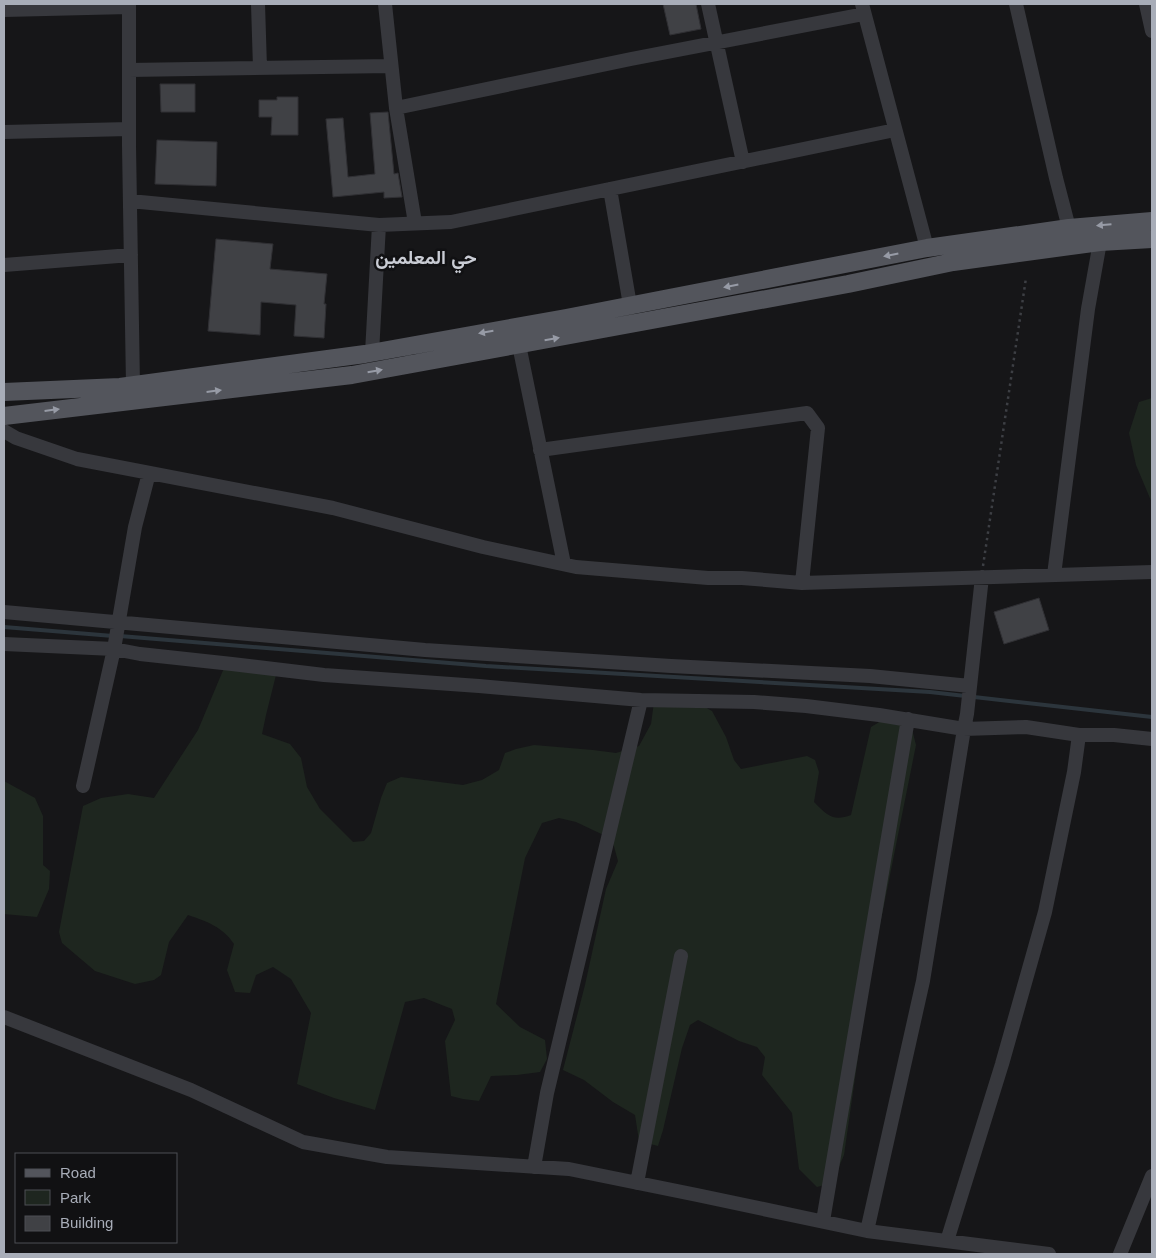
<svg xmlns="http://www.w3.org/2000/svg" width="1156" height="1258" viewBox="0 0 1156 1258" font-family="Arial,Vazirmatn,sans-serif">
<rect width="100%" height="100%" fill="#161618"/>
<!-- green -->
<path fill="#1e261f" d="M1152 398V503L1136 465 1129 433 1139 402Z
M224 668 276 675 266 715 262 734 290 744 301 758 307 787 320 809 353 842 364 841 371 833 381 798 387 783 401 777 463 785 482 780 499 770 505 753 516 749 534 745 593 750 616 753 639 746 651 724 654 702 701 705 712 711 726 737 734 760 741 769 807 756 815 760 819 772 814 802C827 815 833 822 851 815L871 727 881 721 905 723 913 733 916 745 869 980 844 1155 832 1183 817 1187 799 1169 792 1113 762 1075 765 1057 757 1047 739 1041 698 1020 690 1025 682 1048 663 1130 658 1146 639 1141 635 1115 613 1102 584 1080 563 1070 585 985 606 889 618 861 612 839 576 822 559 818 542 823 525 858 496 1004 520 1027 545 1040 547 1059 540 1072 517 1075 491 1076 479 1101 463 1099 451 1096 445 1041 455 1020 452 1009 424 998 405 1002 375 1110 334 1098 297 1084 311 1013 291 979 273 967 256 975 250 993 235 992 227 970 234 944C223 927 206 921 188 915L169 942 161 975 154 980 135 984 95 971 62 943 59 932 83 806 101 798 128 794 154 798 198 730Z
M4 781 35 798 43 816V865L50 871 49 889 37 917 4 914Z"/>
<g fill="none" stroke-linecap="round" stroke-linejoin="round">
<!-- stream -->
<path stroke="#2c353c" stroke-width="4" d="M4 627 113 636
M120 636 486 666 930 692 1152 717"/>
</g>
<!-- building -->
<path fill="#404145" stroke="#303034" d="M663 4H696L701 29 670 35Z
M160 84H195V112H161Z
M277 97H298V135H271L272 117H259V100H277Z
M388 112 394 174 398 173 402 197 384 198V192L333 197 326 119 343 118 348 177 375 174 370 113Z
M157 140 217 142 216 186 155 184Z
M216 239 273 244 270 269 327 274 324 304H326L324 338 294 336 296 305 261 302 260 335 208 331Z
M1039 598 1049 630 1004 644 994 612Z"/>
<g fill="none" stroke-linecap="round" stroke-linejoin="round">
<!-- path -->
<path stroke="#3d3f44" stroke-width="2.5" stroke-dasharray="2.5 4" stroke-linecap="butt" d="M983 566 1026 278"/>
<!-- minor -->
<path stroke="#37383d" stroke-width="14" d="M129 4V146L133 385
M258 4 260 68
M385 4 396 108 415 223
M708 4 743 162
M862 4 927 248
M1016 4 1056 178 1069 228
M1146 4 1152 31
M4 10 129 7
M129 70 391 66
M396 108 631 59 864 14
M4 132 129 129
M610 189 630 305
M130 201 379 225 451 222 895 130
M4 265 131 255
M519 345 564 564
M372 353 379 225
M4 431 16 438 77 459 333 508 483 547 576 567 708 578H742L802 583 1152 572
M540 450 807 413 818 428 802 583
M1054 575 1088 309 1100 242
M4 612 425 650 671 666 870 676 970 686
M4 644 114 649 140 654 232 664 324 675 479 686 641 700 754 702 806 706 879 715 964 729 1026 727 1079 735H1114L1152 739
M83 786 114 649 135 527 149 473
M4 1017 191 1090 303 1142 387 1157 569 1169 697 1195 867 1231 1049 1254
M534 1167 547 1093 641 700
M637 1183 681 956
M823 1221 908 719
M867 1231 923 981 964 729 967 714 982 577
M947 1241 1002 1064 1045 912 1074 772 1079 735
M1120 1254 1152 1176"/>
<!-- major -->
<path stroke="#53555c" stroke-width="18" d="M4 392 120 387 365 354 566 318 927 248 1069 228 1152 221
M4 416 352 375 848 284 953 262 1100 242 1152 239"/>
</g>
<!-- one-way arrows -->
<defs><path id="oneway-solid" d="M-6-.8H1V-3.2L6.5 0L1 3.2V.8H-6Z" transform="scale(1.25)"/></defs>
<g fill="#979ba6">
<use href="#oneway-solid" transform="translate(1104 225) rotate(175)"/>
<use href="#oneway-solid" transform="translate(891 255) rotate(169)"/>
<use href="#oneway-solid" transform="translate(731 286) rotate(169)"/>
<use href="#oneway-solid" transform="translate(486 332) rotate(170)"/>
<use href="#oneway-solid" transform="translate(552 339) rotate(-10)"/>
<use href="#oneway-solid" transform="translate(375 371) rotate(-10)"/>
<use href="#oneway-solid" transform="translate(214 391) rotate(-7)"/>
<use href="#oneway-solid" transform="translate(52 410) rotate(-7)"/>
</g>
<g text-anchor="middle" stroke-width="5" stroke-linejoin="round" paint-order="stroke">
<!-- neighbourhood labels -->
<g font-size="19" font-weight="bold" fill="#c9ccd4" stroke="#111113">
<text x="426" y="264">حي المعلمين</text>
</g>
</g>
<!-- border -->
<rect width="1156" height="1258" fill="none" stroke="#a8adb8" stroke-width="10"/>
<!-- legend -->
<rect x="15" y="1153" width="162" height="90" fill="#111113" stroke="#4d4f55"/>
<rect x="25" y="1169" width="25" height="8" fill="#53555c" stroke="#4d4f55"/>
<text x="60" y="1178" font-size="15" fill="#a8adb8">Road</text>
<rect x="25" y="1190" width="25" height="15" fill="#1e261f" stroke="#4d4f55"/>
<text x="60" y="1203" font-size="15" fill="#a8adb8">Park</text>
<rect x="25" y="1216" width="25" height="15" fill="#404145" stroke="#4d4f55"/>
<text x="60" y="1228" font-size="15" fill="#a8adb8">Building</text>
</svg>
